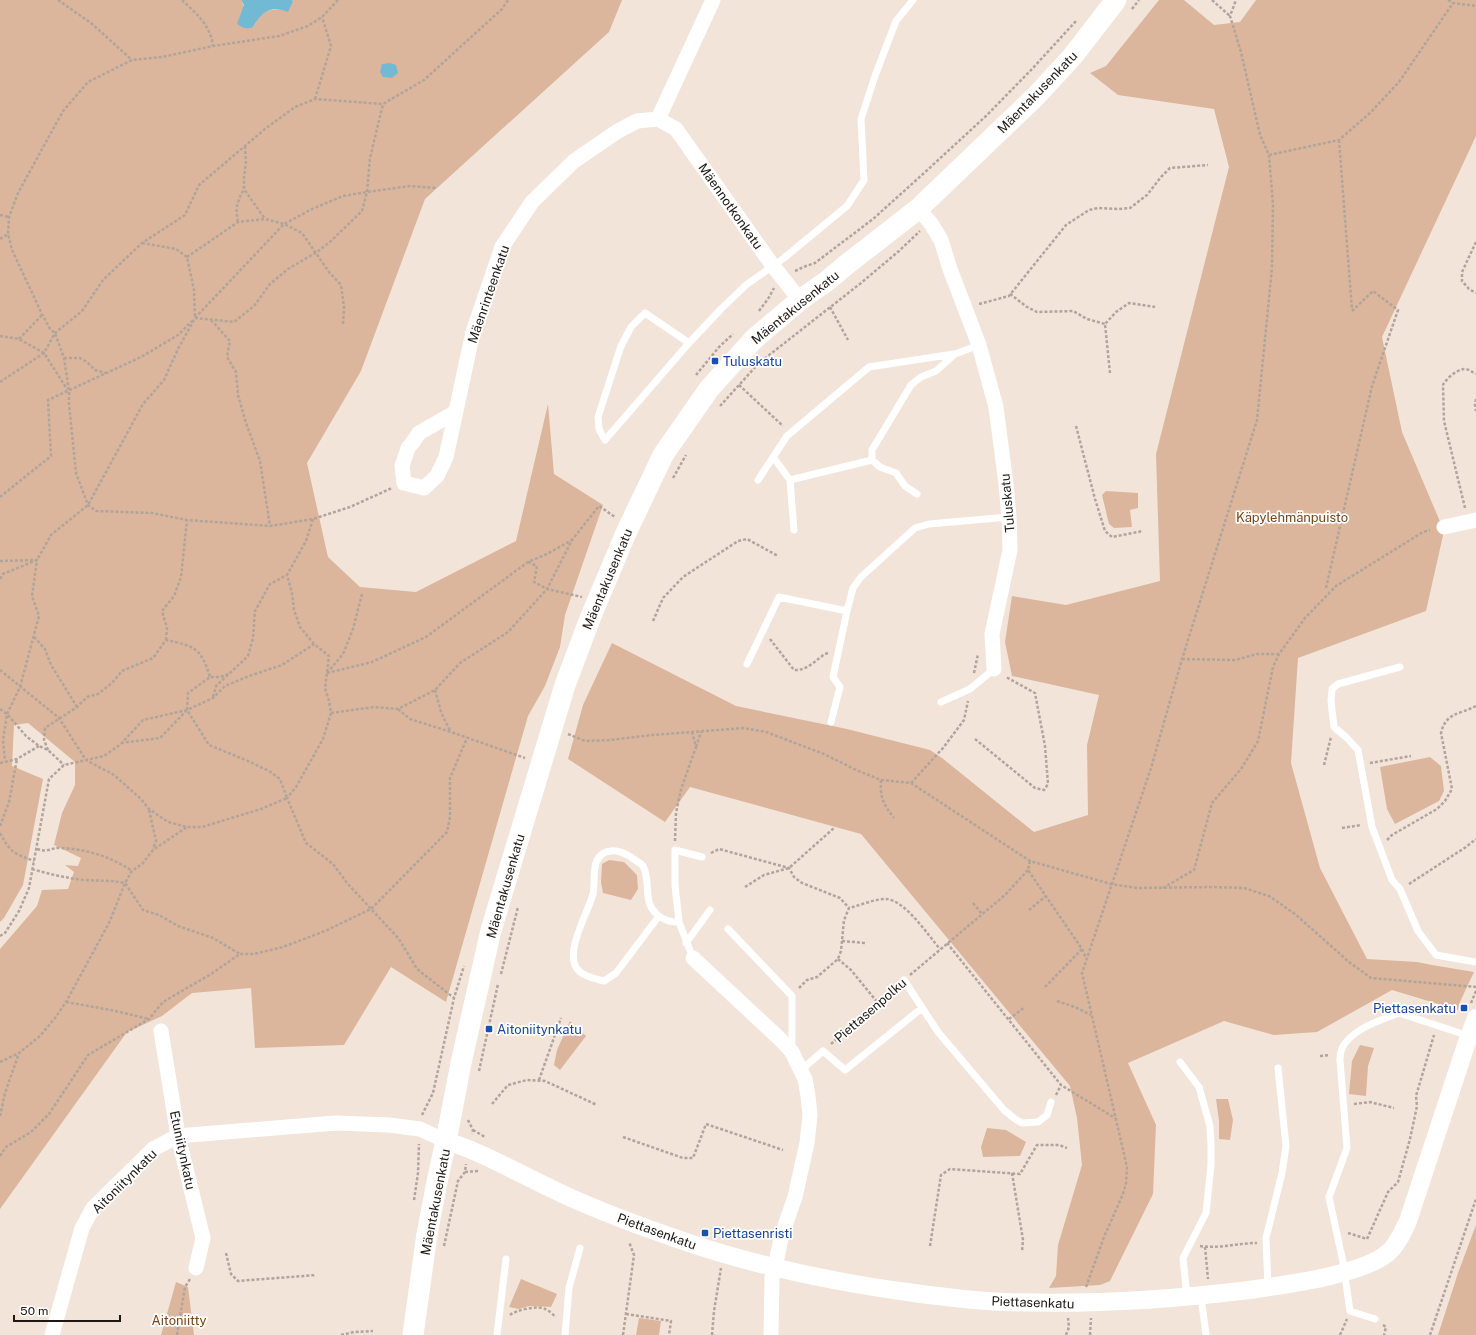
<svg xmlns="http://www.w3.org/2000/svg" width="1476" height="1335" viewBox="0 0 1476 1335" font-family="'Public Sans',sans-serif">
<rect width="100%" height="100%" fill="#f3e4d9"/>
<!-- green -->
<path fill="#dbb69c" d="M0 0H241L253 27C261 13 266 9 282 9L293 1 292 0H622L609 32 425 199 361 371 307 463 328 557 360 587 416 592 516 541 548 404 554 474 603 505 565 615 560 647 545 686 528 716 446 1002 391 967 344 1045 255 1048 251 988 192 993 162 1016 127 1032 0 1209V949L37 906 42 890 68 889 74 872 65 865 78 866 81 858 54 845 62 813 75 785V762L28 723 14 725 12 766 43 779 23 885 4 918 0 922Z
M1159 0H1184L1214 25 1240 22 1256 0H1476V136L1382 337 1402 432 1444 531 1426 611 1298 658 1291 763 1320 868 1367 959 1417 962 1432 965 1474 972 1459 1004 1458 1010 1392 990 1317 1032 1274 1035 1224 1021 1128 1063 1156 1125 1153 1194 1110 1281 1100 1285 1049 1288 1056 1276 1058 1245 1082 1165 1077 1118 1070 1086 861 834 690 787 665 822 568 759 583 705 612 643 736 706 847 729 930 750 942 758 1034 832 1088 815 1087 745 1099 695 1012 676 1005 642 1012 596 1066 605 1160 581 1156 454 1229 167 1214 109 1118 95 1090 73 1106 66Z
M1106 491 1138 493V508L1130 510 1132 527 1114 528 1109 524 1102 495Z
M1430 757 1441 766 1444 791 1439 801 1395 824 1387 809 1380 767Z
M609 860 624 862 637 875 638 889 631 900 603 893 601 882 602 864Z
M570 1021 586 1036 560 1070 554 1065 557 1050Z
M1360 1045 1374 1048 1368 1066 1366 1096 1349 1094 1352 1061Z
M1216 1099H1228L1233 1120 1230 1140 1219 1139V1121Z
M987 1128 1006 1130 1026 1142 1020 1156 983 1157 981 1147Z
M1476 1225V1335H1438L1458 1273Z
M521 1279 557 1294 551 1307 529 1306 519 1309 509 1307Z
M176 1282 188 1287 194 1335H161Z
M639 1318 661 1321 659 1335H636Z"/>
<!-- water -->
<path fill="#72bad3" d="M241 0H292L293 1 288 12C271 4 261 13 253 27 246 30 243 28 237 24L244 5Z
M390 63 396 65 398 73 392 78 383 77 380 72 382 64Z"/>
<g fill="none" stroke-linecap="round" stroke-linejoin="round">
<!-- path -->
<path stroke="#b0a49b" stroke-width="2.5" stroke-dasharray="3 2" stroke-linecap="butt" d="M58 0 91 23 132 60
M182 0C196 13 211 26 213 46
M338 0 322 17 308 26 279 36 213 46 162 57 132 60 88 82 63 111 18 193 9 217 8 234 12 250 42 314 50 329 55 333 64 358 69 391V404L76 473 88 505 96 511 152 513 187 520 270 526 313 519 350 507 392 488
M1212 0 1230 16
M1448 0 1453 3 1476 6
M1132 9 1139 0
M315 99 331 46 322 17
M1339 140 1352 310
M245 146 246 162 244 177V189L265 219
M1269 155 1339 140 1370 113 1399 82 1453 3
M0 215 9 217
M238 222C235 208 237 202 244 189
M0 239 8 234
M1476 242 1462 272V281L1469 289 1476 293
M142 243 176 249 187 257 194 290 195 318
M187 257 238 222 265 219 284 224 302 233 329 272 341 285 344 307 343 324
M795 271 806 266 815 263 873 219 923 174 986 116 1032 69 1076 21
M1010 294 1027 307 1037 312 1073 311 1087 319 1105 324
M979 304 1009 296 1066 225 1089 210 1098 208 1119 209 1130 208 1147 195 1161 177 1170 168 1208 165
M830 307 848 340
M759 311 768 299 774 288
M195 318 284 224 312 209 343 196 367 192 410 186 437 188
M211 320 230 341 227 357 236 372 238 395 246 423 260 461 270 526
M0 336 19 339 44 353 67 389
M19 339 42 315
M64 358H80L87 362 95 370 106 373
M1110 373 1105 324 1116 312 1129 303 1155 307
M696 375 719 347 733 334
M0 382 44 353 55 333 82 311 103 280 142 243 185 215 199 185 265 129 295 107 315 99 383 104 424 80 502 9 508 0
M739 385 783 426
M1476 399 1475 405 1476 411
M720 406 759 363 861 283 899 251 920 231
M1076 426 1095 499 1105 531 1112 537 1143 531
M673 478 686 455
M0 497 51 456 48 400 141 357 178 335 192 321
M1465 508 1444 421 1443 385C1446 379 1456 370 1464 369 1469 369 1472 372 1476 374
M313 519 306 541 287 575 292 593 294 610 300 627 314 644 329 656 325 688 329 701 331 713 323 739 296 787 287 798 306 843 333 864 347 883 399 939 417 969 454 998
M0 561 37 560 32 596 39 616 20 687 7 714 3 740 5 761
M528 562 537 566 534 582 547 589 582 597
M0 579 3 574 37 560 51 535 88 505 143 404 164 380 178 349 195 318 234 322 254 306 270 284 288 269 317 252 331 241 362 211 367 192 370 158 383 104
M1326 588 1372 386 1398 310 1373 291 1352 311
M653 621 663 598 683 577 738 541 747 539 778 556
M34 637 45 649 51 665 77 707
M770 639 794 670C806 671 815 661 825 654L828 653
M166 640 167 628 162 611 174 596 181 577 187 520
M1182 659 1235 660 1257 654H1279
M0 670 59 718 86 760 114 775 141 799 149 809 168 822 187 827H202L261 809 287 798 280 779 269 771 248 761 209 745 187 710 188 693 210 677H220L229 674
M327 673 372 662 426 637 528 562 547 554 572 540
M327 673 343 654 353 629 362 594
M974 673 978 654
M435 690 441 712 450 731
M213 697 216 686 248 656 253 638 255 611 270 584 287 575
M0 709 7 714 26 736 39 746 48 750 64 765
M398 709 410 719 451 732 525 758
M331 713 374 707 398 709 435 690 460 663 508 632 547 589 572 540 599 506 615 517
M568 734 585 741 610 740 652 735 744 728 766 732 824 754 856 770 881 780 911 783 1030 861 1111 884 1137 888 1212 887 1244 888 1269 896 1295 914 1349 962 1371 978 1476 987
M975 739 1035 788 1044 790 1048 784 1045 746 1035 693 1006 677
M121 743 160 738 186 711
M696 747 701 732
M48 750 44 740 45 728 77 707 87 697 98 694 112 683 122 671 153 658 166 640C195 646 201 648 210 677
M0 763 17 759 39 746
M1370 763 1411 756
M1324 765 1331 737
M881 780C880 798 883 804 894 818
M911 783 943 748 964 720 968 701
M149 810 156 841 153 849
M0 826 9 802 17 759
M1342 828 1361 825
M0 833C11 853 13 853 34 861
M1387 840 1392 835 1437 809 1445 801 1452 789 1441 733C1446 712 1459 715 1476 706
M675 841 676 813 681 789 696 747 692 732
M37 849C50 853 51 847 61 848 86 849 112 857 132 871
M711 853 719 849 789 868 794 877 802 883 840 898 849 908
M1030 861 1028 870 1082 949 1086 958
M32 869C49 874 66 878 84 880 99 881 110 880 125 883L143 910 159 915 178 926 213 938 240 954
M1409 884 1466 847 1476 839
M745 887 764 875 789 868 834 828
M1163 888 1194 870 1212 803 1241 769 1258 741 1273 667 1279 654 1305 618 1336 586 1423 532 1430 530
M973 903 982 914
M1029 910 1046 896
M0 936 5 933 19 911 29 888 49 779 64 765 104 756 121 744 143 720 187 710 213 698 225 686 249 676 282 665 314 644
M842 941 866 943
M947 943 1061 1085 1115 1118
M838 959 851 970 878 1003
M501 974 518 907
M910 975 1005 895 1028 870
M1045 987 1082 949
M799 988 807 980 817 977 838 959 841 951 844 920 849 908C861 905 874 899 886 899 905 900 928 935 940 949
M1057 1001 1075 1007 1091 1015
M66 1002 111 1010 149 1019
M1471 1003 1476 991
M1009 1019 1025 1007
M831 1044 896 987
M1320 1056 1330 1055
M0 1062 19 1053 40 1036 55 1018 66 1002 109 923 125 883 132 871 142 864 153 850 187 827
M479 1071 498 984
M539 1080 561 1018
M1056 1095 1061 1085
M492 1104 508 1085 527 1080 545 1081 597 1105
M1354 1104 1370 1102 1394 1108
M422 1115 433 1093 454 998 464 966
M0 1116 5 1093 19 1053
M468 1120 473 1130 472 1134
M473 1130 485 1137
M623 1137 683 1158H693L706 1124 783 1150
M0 1156 6 1147 31 1132 49 1114 88 1055 149 1019 163 1002 211 974 240 954H254L283 947 325 931 371 909 447 832 450 817V778L467 738
M465 1172 478 1171
M1012 1173 1023 1240 1022 1252
M414 1200 418 1173 419 1144
M1348 1233 1367 1239 1388 1192 1398 1182 1410 1139 1417 1106 1416 1096 1434 1035
M444 1246 458 1181 465 1172 466 1164
M930 1246 941 1175 950 1169 1020 1174 1037 1145H1059L1067 1148
M1200 1246C1219 1249 1238 1243 1257 1243
M1205 1247 1208 1279
M226 1253 231 1274 238 1281 316 1275
M1086 1287 1104 1237 1123 1194 1126 1183 1127 1167 1082 973 1151 768 1182 659 1257 420 1272 268 1273 204 1269 155 1260 135 1241 52 1230 16 1236 0
M626 1314 671 1321 669 1335
M510 1315C516 1310 538 1305 545 1309 549 1310 553 1315 556 1317
M1383 1325 1386 1327 1384 1335
M177 1335 185 1287 190 1279
M341 1335 354 1332 373 1331
M623 1335 634 1255 629 1242
M712 1335 714 1311 721 1268
M1066 1335 1069 1327 1068 1318
M1090 1335 1091 1318
M1340 1335 1347 1319
M1430 1335 1476 1199"/>
<!-- service -->
<path stroke="#fff" stroke-width="7" d="M689 343 645 313 631 327 621 346 598 417 599 429 605 440 689 343 721 309 746 285 784 258 847 206 864 180 861 119 875 76 896 21 913 0
M773 457 790 480 794 530
M872 460 880 467 896 473 905 486 917 494
M758 480 787 436 869 367 954 354
M790 480 872 460V450L911 385 921 377 936 371 955 354 979 345
M747 664 779 597 847 611
M1400 667 1338 684 1332 689 1331 701 1334 727 1346 737 1358 750 1372 827 1392 880 1400 889 1418 931 1436 955 1476 962
M941 702 970 689 994 669
M831 722 840 687 833 677 847 611 853 588 861 577 915 528 929 524 1009 517
M659 916 616 973 604 981C596 979 585 977 579 971 562 955 588 913 593 894 596 879 589 853 611 851 617 850 626 854 631 857 634 860 641 863 643 866 652 883 641 903 659 916 666 921 670 922 679 922
M728 929 792 996V1049
M686 943 710 910
M693 958 679 922 675 885V850L702 857
M904 980 938 1032 1004 1110 1015 1119 1022 1123 1038 1122 1047 1115 1051 1102
M1180 1062 1199 1087 1210 1126 1211 1145V1165L1206 1213 1183 1258 1187 1297
M801 1070 823 1051 845 1070 922 1008
M1268 1287 1266 1238 1282 1173 1286 1146 1278 1068
M1201 1296 1206 1335
M1375 1319 1350 1311 1343 1262 1329 1197 1347 1148 1340 1060C1340 1056 1341 1051 1342 1048 1353 1028 1379 1021 1399 1013L1469 1036
M497 1335 506 1259
M565 1335 569 1288 580 1248"/>
<!-- minor -->
<path stroke="#fff" stroke-width="15" d="M658 119 676 129 773 266 800 300
M918 209 930 222 941 240 950 269 979 345 996 407 1006 484 1009 517 1010 550 992 634 994 669
M454 413 419 433 413 442 408 448 402 466 404 483 424 488 437 476 446 457 473 332 502 247 532 202 574 161 618 131 637 121 658 119 713 0
M1444 527 1476 520
M693 958 781 1040 792 1052 805 1079 808 1096 810 1115 807 1143 795 1197 782 1234 775 1267 772 1278 771 1335
M161 1031 178 1136 203 1238 196 1268
M52 1335 82 1228 93 1208 153 1149 178 1136 335 1123 389 1125 420 1129 446 1141"/>
<!-- tertiary -->
<path stroke="#fff" stroke-width="18" d="M446 1141C482 1152 514 1171 548 1187 586 1206 626 1221 666 1235 746 1264 830 1282 914 1293 944 1297 974 1301 1005 1302 1087 1305 1168 1300 1249 1290 1283 1285 1365 1275 1390 1251 1398 1243 1403 1232 1408 1221L1466 1045 1476 1018"/>
<!-- secondary -->
<path stroke="#fff" stroke-width="21" d="M413 1335 427 1234 438 1177 446 1141 461 1063 491 930 565 685 591 616 626 533 663 455 709 389 754 339 800 300 827 281 846 265 918 209 1036 96 1072 57 1116 0"/>
</g>
<!-- markers -->
<g fill="#1a4fb4" stroke="#fff" stroke-width="1.5">
<rect x="711" y="357" width="8" height="8" rx="2"/>
<rect x="1460" y="1004" width="8" height="8" rx="2"/>
<rect x="485" y="1025" width="8" height="8" rx="2"/>
<rect x="701" y="1229" width="8" height="8" rx="2"/>
</g>
<g text-anchor="middle" stroke-width="3.5" stroke-linejoin="round" paint-order="stroke">
<!-- street labels -->
<g font-size="13" fill="#1d1814" stroke="#fff">
<text transform="translate(1037 92) rotate(-46)" y="5">Mäentakusenkatu</text>
<text transform="translate(731 206) rotate(55)" y="5">Mäennotkonkatu</text>
<text transform="translate(488 294) rotate(-71)" y="5">Mäenrinteenkatu</text>
<text transform="translate(795 307) rotate(-39)" y="5">Mäentakusenkatu</text>
<text transform="translate(1007 503) rotate(-95)" y="5">Tuluskatu</text>
<text transform="translate(607 579) rotate(-67)" y="5">Mäentakusenkatu</text>
<text transform="translate(505 886) rotate(-74)" y="5">Mäentakusenkatu</text>
<text transform="translate(870 1010) rotate(-41)" y="5">Piettasenpolku</text>
<text transform="translate(183 1150) rotate(78)" y="5">Etuniitynkatu</text>
<text transform="translate(124 1181) rotate(-45)" y="5">Aitoniitynkatu</text>
<text transform="translate(435 1202) rotate(-79)" y="5">Mäentakusenkatu</text>
<text transform="translate(657 1231) rotate(20)" y="5">Piettasenkatu</text>
<text transform="translate(1033 1302) rotate(2)" y="5">Piettasenkatu</text>
</g>
<!-- transit labels -->
<g font-size="13" fill="#164399" stroke="#fff" text-anchor="start">
<text x="723" y="366">Tuluskatu</text>
<text x="1456" y="1013" text-anchor="end">Piettasenkatu</text>
<text x="497" y="1034">Aitoniitynkatu</text>
<text x="713" y="1238">Piettasenristi</text>
</g>
<!-- park labels -->
<g font-size="13" fill="#764419" stroke="#fff">
<text x="1292" y="522">Käpylehmänpuisto</text>
<text x="179" y="1325">Aitoniitty</text>
</g>
</g>
<!-- scale -->
<path d="M14 1315v6h106v-6" fill="none" stroke="#1d1814" stroke-width="2"/>
<text x="20" y="1315" font-size="12" fill="#1d1814" stroke="#ffffff" stroke-width="3" paint-order="stroke">50 m</text>
</svg>
